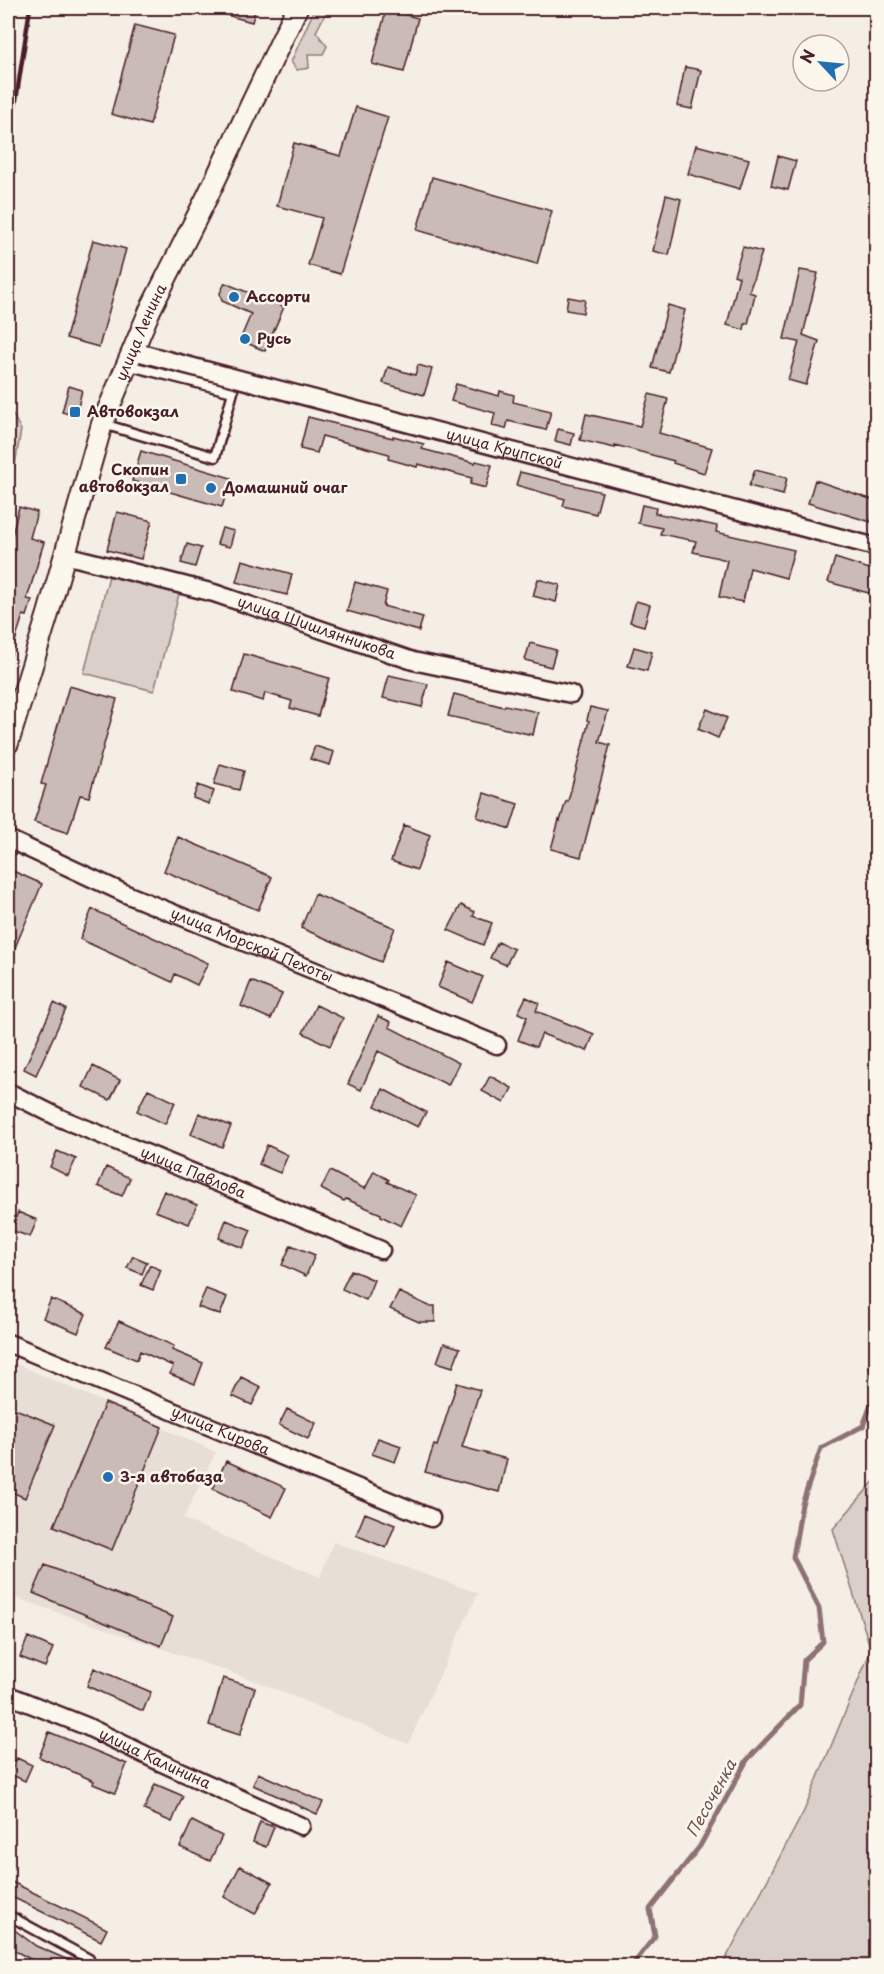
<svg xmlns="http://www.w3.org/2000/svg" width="884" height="1974" viewBox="0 0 884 1974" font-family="'Playpen Sans',sans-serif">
<rect width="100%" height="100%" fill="#f4eee4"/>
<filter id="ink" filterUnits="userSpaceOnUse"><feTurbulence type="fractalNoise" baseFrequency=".0167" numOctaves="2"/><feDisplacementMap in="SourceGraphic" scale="12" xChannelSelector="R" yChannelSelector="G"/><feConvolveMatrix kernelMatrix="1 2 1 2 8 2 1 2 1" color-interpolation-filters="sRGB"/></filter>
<g filter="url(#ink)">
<!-- built -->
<path fill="#e7dfd6" d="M8 1360 216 1452 183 1519 320 1577 333 1542 478 1593 408 1744 258 1682 8 1595Z"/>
<!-- green -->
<path fill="#dbd0c9" stroke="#92787a" stroke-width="1.5" d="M315 8H328L316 32 327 46 323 54H308L309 68 297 70 291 62Z
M9 407 21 430 12 482 8 499V408Z
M109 576 179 594 154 691 84 673Z
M876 1479V1966H722L804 1811 871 1650 833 1529Z"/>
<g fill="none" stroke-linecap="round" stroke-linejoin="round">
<!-- stream -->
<path stroke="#8d7174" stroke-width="5" d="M632 1966 655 1936 650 1909 700 1846 747 1760 800 1705 804 1660 823 1642 819 1608 793 1557 802 1504 821 1448 863 1426 876 1392 871 1368 876 1365"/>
</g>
<!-- building -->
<path fill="#cabbb6" stroke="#4a1f2b" stroke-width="1.5" d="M215 8H256L252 22 215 12Z
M386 10 418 18 404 72 372 64Z
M135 25 174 35 150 125 111 114Z
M685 67 701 70 692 109 677 106Z
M356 107 388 117 340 274 308 265 322 218 277 206 294 143 341 156Z
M696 145 749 159 740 189 688 174Z
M778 156 796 161 788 190 771 186Z
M432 177 552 211 537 264 417 230Z
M666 195 681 199 669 255 653 251Z
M93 240 126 249 99 347 66 338Z
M743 247 762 252 749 292 755 294 748 324 745 323 744 330 727 325 739 277 734 275Z
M800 270 818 273 803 335 819 341 806 385 788 380 799 342 784 339Z
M225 283 284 307 265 351 240 340 251 314 222 301 220 293Z
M568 297 585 300 583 313 566 310Z
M668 305 685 310 669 372 652 368Z
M418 365 432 369 424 395 383 383 388 367 415 375Z
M456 384 499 396 500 391 514 395 513 402 551 411 546 430 508 421 506 429 492 426 495 413 451 401Z
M69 386 82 390 76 416 62 412Z
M649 394 668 399 659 433 712 448 704 473 673 463 674 461 615 445V448L580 440 586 414 640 426Z
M308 417 393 438V436L424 444 422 449 475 463 476 461 492 465 486 488 470 484 472 478 418 464 417 467 388 459 389 454 322 436 317 453 300 449Z
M558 429 574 433 571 445 555 441Z
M141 451 231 478 222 507 132 481Z
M755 470 787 478 783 495 749 486Z
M520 472 602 492 596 514 563 506 565 499 516 485Z
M815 480 876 501 871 522 808 503Z
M642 505 656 508 655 513 717 526 716 532 794 550 786 578 750 568 743 602 719 597 727 560 693 552 696 541 660 534 662 528 638 523Z
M19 507 37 512 30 538 44 542 27 599 32 600 27 616 23 615 11 655H8V551Z
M117 512 152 521 141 559 107 550Z
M222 528 234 531 230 547 217 544Z
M187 544 201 548 195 567 181 563Z
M835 558 876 571V595L828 582Z
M242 560 292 574 287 595 236 582Z
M538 579 560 585 556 602 533 596Z
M355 582 387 591 383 606 423 617 419 631 347 611Z
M636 601 650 605 644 626 630 622Z
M530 643 556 650 551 667 525 660Z
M634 647 652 652 647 671 628 666Z
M244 654 329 678 318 716 290 708 292 701 265 693 263 701 233 692Z
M389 675 428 684 422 707 383 698Z
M69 686 117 699 89 797 80 795 68 833 34 822 46 785 41 784Z
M454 694 504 707 505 705 538 712 533 735 448 716Z
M590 707 608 711 599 742 610 745 581 857 551 849 559 820 560 821 566 801H568L589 721 587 720Z
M707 709 727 718 718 738 698 729Z
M315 746 334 752 330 765 310 759Z
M220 764 244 771 239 790 214 784Z
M198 785 214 791 209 804 193 798Z
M484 793 518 804 510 829 477 817Z
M404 825 430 835 417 870 391 861Z
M178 837 272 877 258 910 164 871Z
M13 871 42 884 8 964V885Z
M315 894 395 928 381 962 301 928Z
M461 905 475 912 473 916 492 923 483 945 448 930Z
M92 909 208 963 197 985 175 974 172 982 80 939Z
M498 942 514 949 506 965 490 958Z
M448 962 483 977 472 1002 438 987Z
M251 981 282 994 271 1019 241 1006Z
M526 997 539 1003 536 1011 594 1034 587 1051 542 1034 536 1047 518 1040 527 1017 518 1013Z
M54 1003 66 1009 36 1075 24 1069Z
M316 1005 343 1018 330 1046 303 1033Z
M378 1016 391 1022 389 1027 459 1063 448 1085 378 1051 361 1090 348 1084Z
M93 1066 120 1080 110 1100 83 1087Z
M490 1076 512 1088 504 1103 482 1091Z
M148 1089 175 1102 165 1124 137 1111Z
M383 1089 426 1112 418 1127 375 1106Z
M199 1113 231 1126 222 1147 191 1134Z
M267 1145 288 1155 280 1173 259 1164Z
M57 1151 76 1159 68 1176 50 1167Z
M106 1167 130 1178 122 1196 98 1186Z
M330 1171 365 1189 374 1171 389 1180 387 1182 416 1195 401 1226 381 1216V1214L346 1199 344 1201 321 1189Z
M164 1191 197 1205 189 1224 155 1211Z
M18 1212 37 1220 30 1237 11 1230Z
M226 1220 251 1230 243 1248 219 1238Z
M291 1245 315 1255 306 1276 282 1265Z
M133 1256 147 1262 142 1274 127 1268Z
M150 1265 161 1270 153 1290 141 1285Z
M351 1270 374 1280 366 1300 342 1289Z
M206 1289 227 1297 220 1315 198 1307Z
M399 1292 429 1306H435V1322H419L390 1309Z
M51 1299 86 1314 78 1333 43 1318Z
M119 1321 174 1346 172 1350 203 1363 195 1384 170 1374 173 1366 140 1351 137 1360 106 1347Z
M444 1343 460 1348 453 1367 437 1362Z
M241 1377 261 1387 252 1405 232 1396Z
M457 1383 480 1390 462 1447 507 1459 499 1492 425 1472 434 1445 437 1446Z
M105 1403 162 1427 112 1550 54 1526Z
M8 1406 55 1425 25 1498 8 1490Z
M287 1409 316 1423 308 1439 279 1425Z
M378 1438 401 1446 395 1462 372 1454Z
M226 1461 286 1488 272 1517 213 1489Z
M365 1513 395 1525 386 1548 356 1535Z
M45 1565 173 1617 161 1646 33 1593Z
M28 1637 53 1648 45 1667 20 1657Z
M94 1668 151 1692 143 1711 87 1686Z
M223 1678 255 1688 240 1735 209 1725Z
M49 1732 127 1764 115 1793 93 1784 94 1781 39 1757Z
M17 1758 32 1765 25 1781 10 1774Z
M258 1773 323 1802 317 1814 253 1785Z
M155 1784 183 1796 172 1822 144 1810Z
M192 1821 222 1836 210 1861 180 1847Z
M260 1822 274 1827 266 1847 253 1842Z
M240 1866 272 1883 255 1914 224 1897Z
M8 1880 107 1929 101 1941 8 1895Z
M8 1925 36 1946 82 1966H43L8 1947Z"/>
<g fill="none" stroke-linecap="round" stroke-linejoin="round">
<defs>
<path id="service" d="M103 424 215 457 233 392 127 365
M8 1915 89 1959"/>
<g id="minor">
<path id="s1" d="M133 351 876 547"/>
<path id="s2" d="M65 555 214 593 413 661 571 694"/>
<path id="s3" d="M8 839 126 894 497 1045"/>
<path id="s4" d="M8 1092 60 1118 381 1250"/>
<path id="s5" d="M8 1343 431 1518"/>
<path id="s6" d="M8 1695 86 1726 162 1763 301 1826"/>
</g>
<g id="tertiary">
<path id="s7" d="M8 743 48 614 102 424 150 310 208 195 297 8"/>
</g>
</defs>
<!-- service casing -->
<use href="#service" stroke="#4a1f2b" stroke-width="13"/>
<!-- minor casing -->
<use href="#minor" stroke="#4a1f2b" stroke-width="21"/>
<!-- tertiary casing -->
<use href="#tertiary" stroke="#4a1f2b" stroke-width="24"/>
<!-- service -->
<use href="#service" stroke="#fbf7ec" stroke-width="8"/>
<!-- minor -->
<use href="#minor" stroke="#fbf7ec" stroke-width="16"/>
<!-- tertiary -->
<use href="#tertiary" stroke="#fbf7ec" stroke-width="20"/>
<!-- rail -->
<path stroke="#4a1f2b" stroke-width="4.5" d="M8 153 30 8"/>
</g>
</g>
<!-- markers -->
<g fill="#1f6fb2" stroke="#fbf7ec" stroke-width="2">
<circle cx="234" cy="297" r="6"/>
<circle cx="245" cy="339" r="6"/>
<rect x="69" y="406" width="12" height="12" rx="3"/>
<rect x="175" y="473" width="12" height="12" rx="3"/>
<circle cx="211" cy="488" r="6"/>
<circle cx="108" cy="1477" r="6"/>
</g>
<g text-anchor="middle" stroke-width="5" stroke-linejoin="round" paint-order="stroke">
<!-- poi labels -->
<g font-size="15" font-weight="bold" fill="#4a1f2b" stroke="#fbf7ec" text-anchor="start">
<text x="246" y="302">Ассорти</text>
<text x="257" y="344">Русь</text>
<text x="87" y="417">Автовокзал</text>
<text x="169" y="475" text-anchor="end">Скопин<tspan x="169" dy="17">автовокзал</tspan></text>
<text x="223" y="493">Домашний очаг</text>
<text x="120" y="1482">3-я автобаза</text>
</g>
<!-- street labels -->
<g font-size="15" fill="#4a1f2b" stroke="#fbf7ec">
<text dy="5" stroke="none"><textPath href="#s7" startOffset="432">улица Ленина</textPath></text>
<text dy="5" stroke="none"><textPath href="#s1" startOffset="384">улица Крупской</textPath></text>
<text dy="5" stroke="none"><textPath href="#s2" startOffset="262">улица Шишлянникова</textPath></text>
<text dy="5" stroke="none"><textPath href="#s3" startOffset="266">улица Морской Пехоты</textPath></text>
<text dy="5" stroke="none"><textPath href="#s4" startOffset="202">улица Павлова</textPath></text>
<text dy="5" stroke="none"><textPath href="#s5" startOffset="230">улица Кирова</textPath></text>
<text dy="5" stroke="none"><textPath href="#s6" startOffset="160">улица Калинина</textPath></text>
</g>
<!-- water labels -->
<g font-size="16" font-style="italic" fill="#714f56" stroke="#fbf7ec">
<text transform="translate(711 1798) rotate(-61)" y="6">Песоченка</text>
</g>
</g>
<!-- margin -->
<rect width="884" height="1974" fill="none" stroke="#fbf7ec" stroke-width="30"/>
<rect x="15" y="15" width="854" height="1944" fill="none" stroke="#4a1f2b" stroke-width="2" filter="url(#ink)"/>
<!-- north arrow -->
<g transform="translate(821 63) rotate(296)"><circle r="28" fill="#fbf7ec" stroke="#b4a19f" stroke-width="1.5"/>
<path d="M0-4.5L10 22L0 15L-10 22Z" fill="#1f6fb2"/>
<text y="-9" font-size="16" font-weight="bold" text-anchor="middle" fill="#4a1f2b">N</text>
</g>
</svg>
